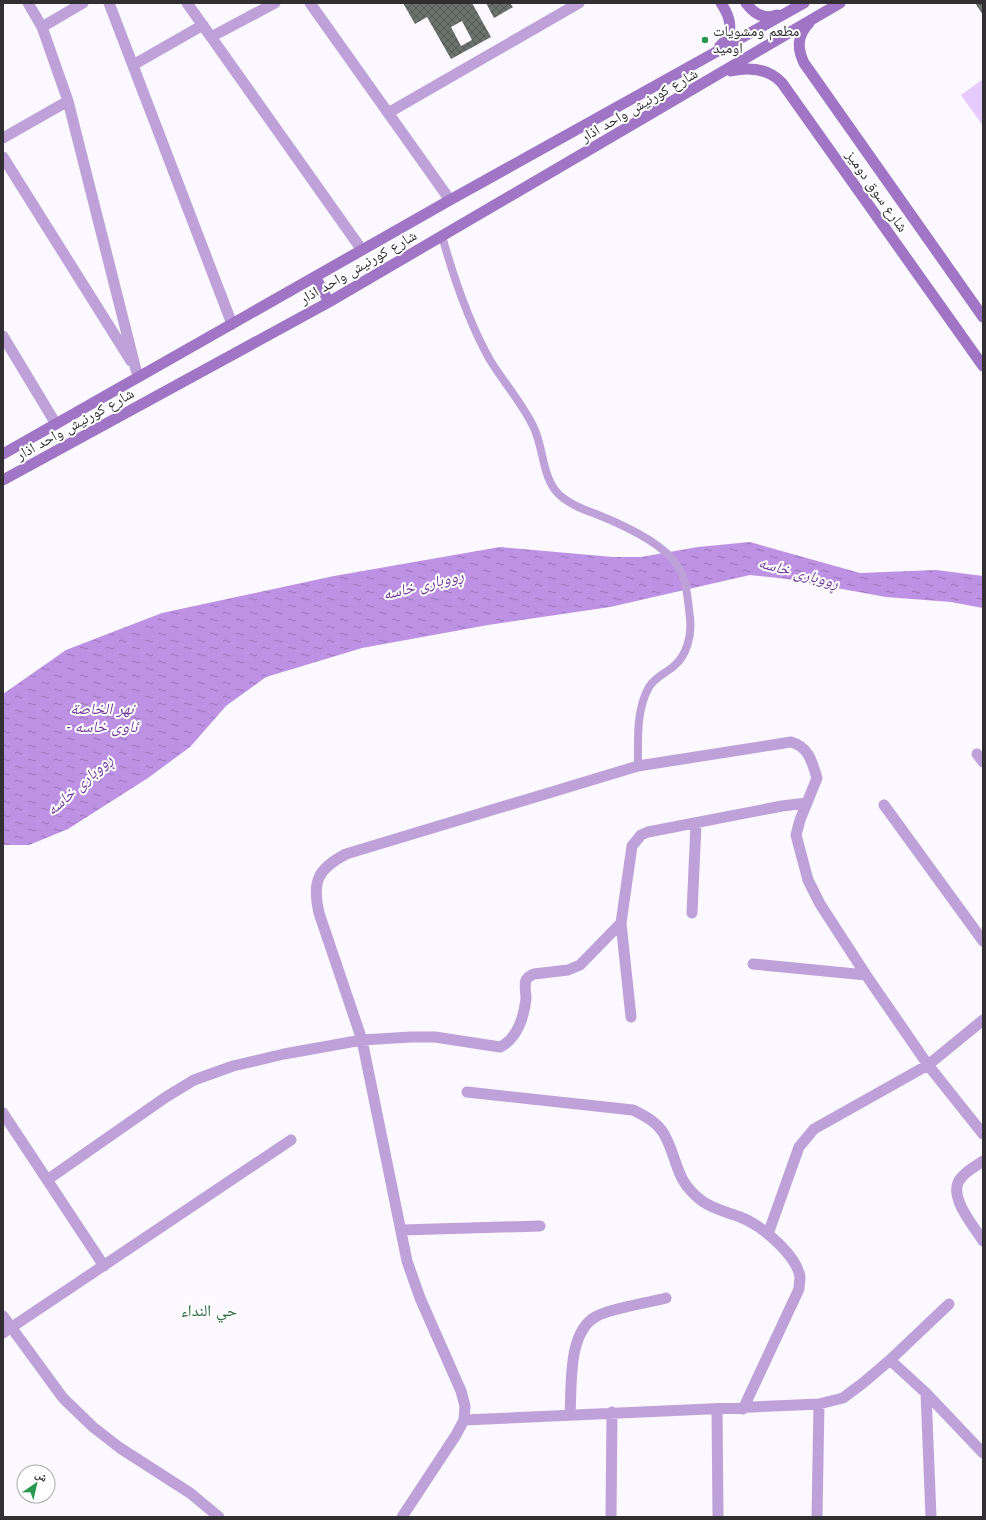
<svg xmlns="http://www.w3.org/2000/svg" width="986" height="1520" viewBox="0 0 986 1520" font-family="Jost,'Noto Naskh Arabic',sans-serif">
<defs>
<pattern id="water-ripples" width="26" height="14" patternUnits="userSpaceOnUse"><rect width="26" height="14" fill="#bd91e3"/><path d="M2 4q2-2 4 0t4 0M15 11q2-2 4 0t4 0" fill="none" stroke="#9a77b9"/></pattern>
<pattern id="building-cross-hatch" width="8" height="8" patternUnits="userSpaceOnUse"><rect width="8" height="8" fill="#6b726c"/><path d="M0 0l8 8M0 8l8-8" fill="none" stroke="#545955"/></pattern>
</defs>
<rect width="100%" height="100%" fill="#fbf8ff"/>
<!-- pitch -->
<path fill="#e6ccfe" d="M983 79V126L961 95Z"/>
<!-- water -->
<path fill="url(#water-ripples)" d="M750 542 860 573 936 570 983 576V608L951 602 886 597 787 579 750 575 610 607 488 625 362 648 266 677 226 706 190 747 148 778 68 829 29 845H3V694L66 650 162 613 334 576 500 547 613 557H641L698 547Z"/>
<!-- building -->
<path fill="url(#building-cross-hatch)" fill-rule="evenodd" d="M403 3H472L491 37 451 59 427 17 415 24ZM462 21 472 40 461 46 451 27Z
M486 3H510L513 7 494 18Z
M975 3H983V15Z"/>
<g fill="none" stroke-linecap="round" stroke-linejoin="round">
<!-- service -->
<path stroke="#bea1d8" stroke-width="8" d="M442 236C454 279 468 321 490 360 504 383 523 404 534 428 543 447 542 472 555 490 564 502 582 509 596 514 621 524 662 542 677 565 687 579 688 602 690 618 692 635 687 655 674 666 666 673 655 677 649 687 636 710 638 739 638 766"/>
<!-- minor -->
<path stroke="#bea1d8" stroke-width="11" d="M28 3 42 27 68 101 136 370 140 376
M109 3 232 324
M187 3 362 250
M310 3 450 200
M42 27 83 3
M211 37 275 3
M133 65 203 25
M388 113 579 3
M3 138 68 101
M3 157 131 361
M3 336 56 424
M977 754 983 762
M884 805 983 941
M692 913 696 824
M753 964 866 975
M631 1017 621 923 632 846 641 835 648 832 782 806 807 803
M467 1092 633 1110C645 1116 657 1122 664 1134 679 1161 674 1180 702 1201 716 1211 733 1213 747 1220 765 1229 797 1256 800 1277 800 1281 799 1285 799 1289L743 1409
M3 1113 104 1266
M983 1161C976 1166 966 1171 961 1178 946 1195 974 1226 983 1241
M47 1180 166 1097 194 1080 233 1066 284 1054 362 1040 411 1037H435L500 1047C517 1039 524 1017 526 999 526 993 524 985 526 980 528 977 531 975 534 974L568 970 580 965 621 923
M402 1230 540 1226
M768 1234 799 1147 814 1129 928 1065 983 1020
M3 1316 63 1398 93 1427 120 1448 190 1493 219 1517
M3 1333 291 1140
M890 1360 926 1393 983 1453
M926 1393 931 1517
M717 1410 718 1517
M570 1415C572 1386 567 1331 597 1316 612 1308 648 1303 666 1298
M464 1420 819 1404 843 1398 863 1383 890 1360 949 1304
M402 1517 456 1435 464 1420 465 1406 461 1391 420 1298 407 1261 362 1040 319 913C312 882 317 869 346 854L638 766 791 742C809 747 812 762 817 778L800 820 796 835 808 880 820 904 866 975 928 1065 983 1134
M611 1517 612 1412
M817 1517 819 1404"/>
<!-- secondary -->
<path stroke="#a075c5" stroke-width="11" d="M746 3C754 14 764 20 777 15
M809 23C797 36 797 48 804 63L983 317
M720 46C735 33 731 18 721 3
M731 71C749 67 768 68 782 83L983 366
M316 278 329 302
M3 454 450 200 804 3
M3 480 329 302 840 3"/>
</g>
<!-- markers -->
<circle fill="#2a9750" stroke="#fff" stroke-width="1.5" cx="705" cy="40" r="4"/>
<g text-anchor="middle" stroke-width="4" stroke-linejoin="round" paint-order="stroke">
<!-- poi labels -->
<g font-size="15" fill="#312f32" stroke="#fff" text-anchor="start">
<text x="713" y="36">مطعم ومشويات<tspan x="713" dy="17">اوميد</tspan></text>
</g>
<!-- street labels -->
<g font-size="15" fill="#312f32" stroke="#fff">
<text transform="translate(639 105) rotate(-30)" y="5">شارع كورنيش واحد اذار</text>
<text transform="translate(877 191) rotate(55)" y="5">شارع سوق دوميز</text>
<text transform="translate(358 267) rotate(-30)" y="5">شارع كورنيش واحد اذار</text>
<text transform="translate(75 424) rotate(-29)" y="5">شارع كورنيش واحد اذار</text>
</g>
<!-- water labels -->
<g font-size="16" font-style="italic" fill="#6f3797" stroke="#fff">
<text transform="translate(799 572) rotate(15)" y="6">ڕووباری خاسە</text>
<text transform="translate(423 584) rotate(-14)" y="6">ڕووباری خاسە</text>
<text x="102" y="714">نهر الخاصة<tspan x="102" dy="18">- ئاوی خاسە</tspan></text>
<text transform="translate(79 784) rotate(-42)" y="6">ڕووباری خاسە</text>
</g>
<!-- neighbourhood labels -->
<g font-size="16" fill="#236537" stroke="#fff">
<text x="209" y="1316">حي النداء</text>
</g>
</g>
<!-- border -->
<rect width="986" height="1520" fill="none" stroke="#312f32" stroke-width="8"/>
<!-- north arrow -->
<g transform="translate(36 1484) rotate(34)"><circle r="19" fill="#ffffff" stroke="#adacad"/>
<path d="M0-3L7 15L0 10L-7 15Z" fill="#2a9750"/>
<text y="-6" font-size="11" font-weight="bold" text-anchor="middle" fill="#312f32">ش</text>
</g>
</svg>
